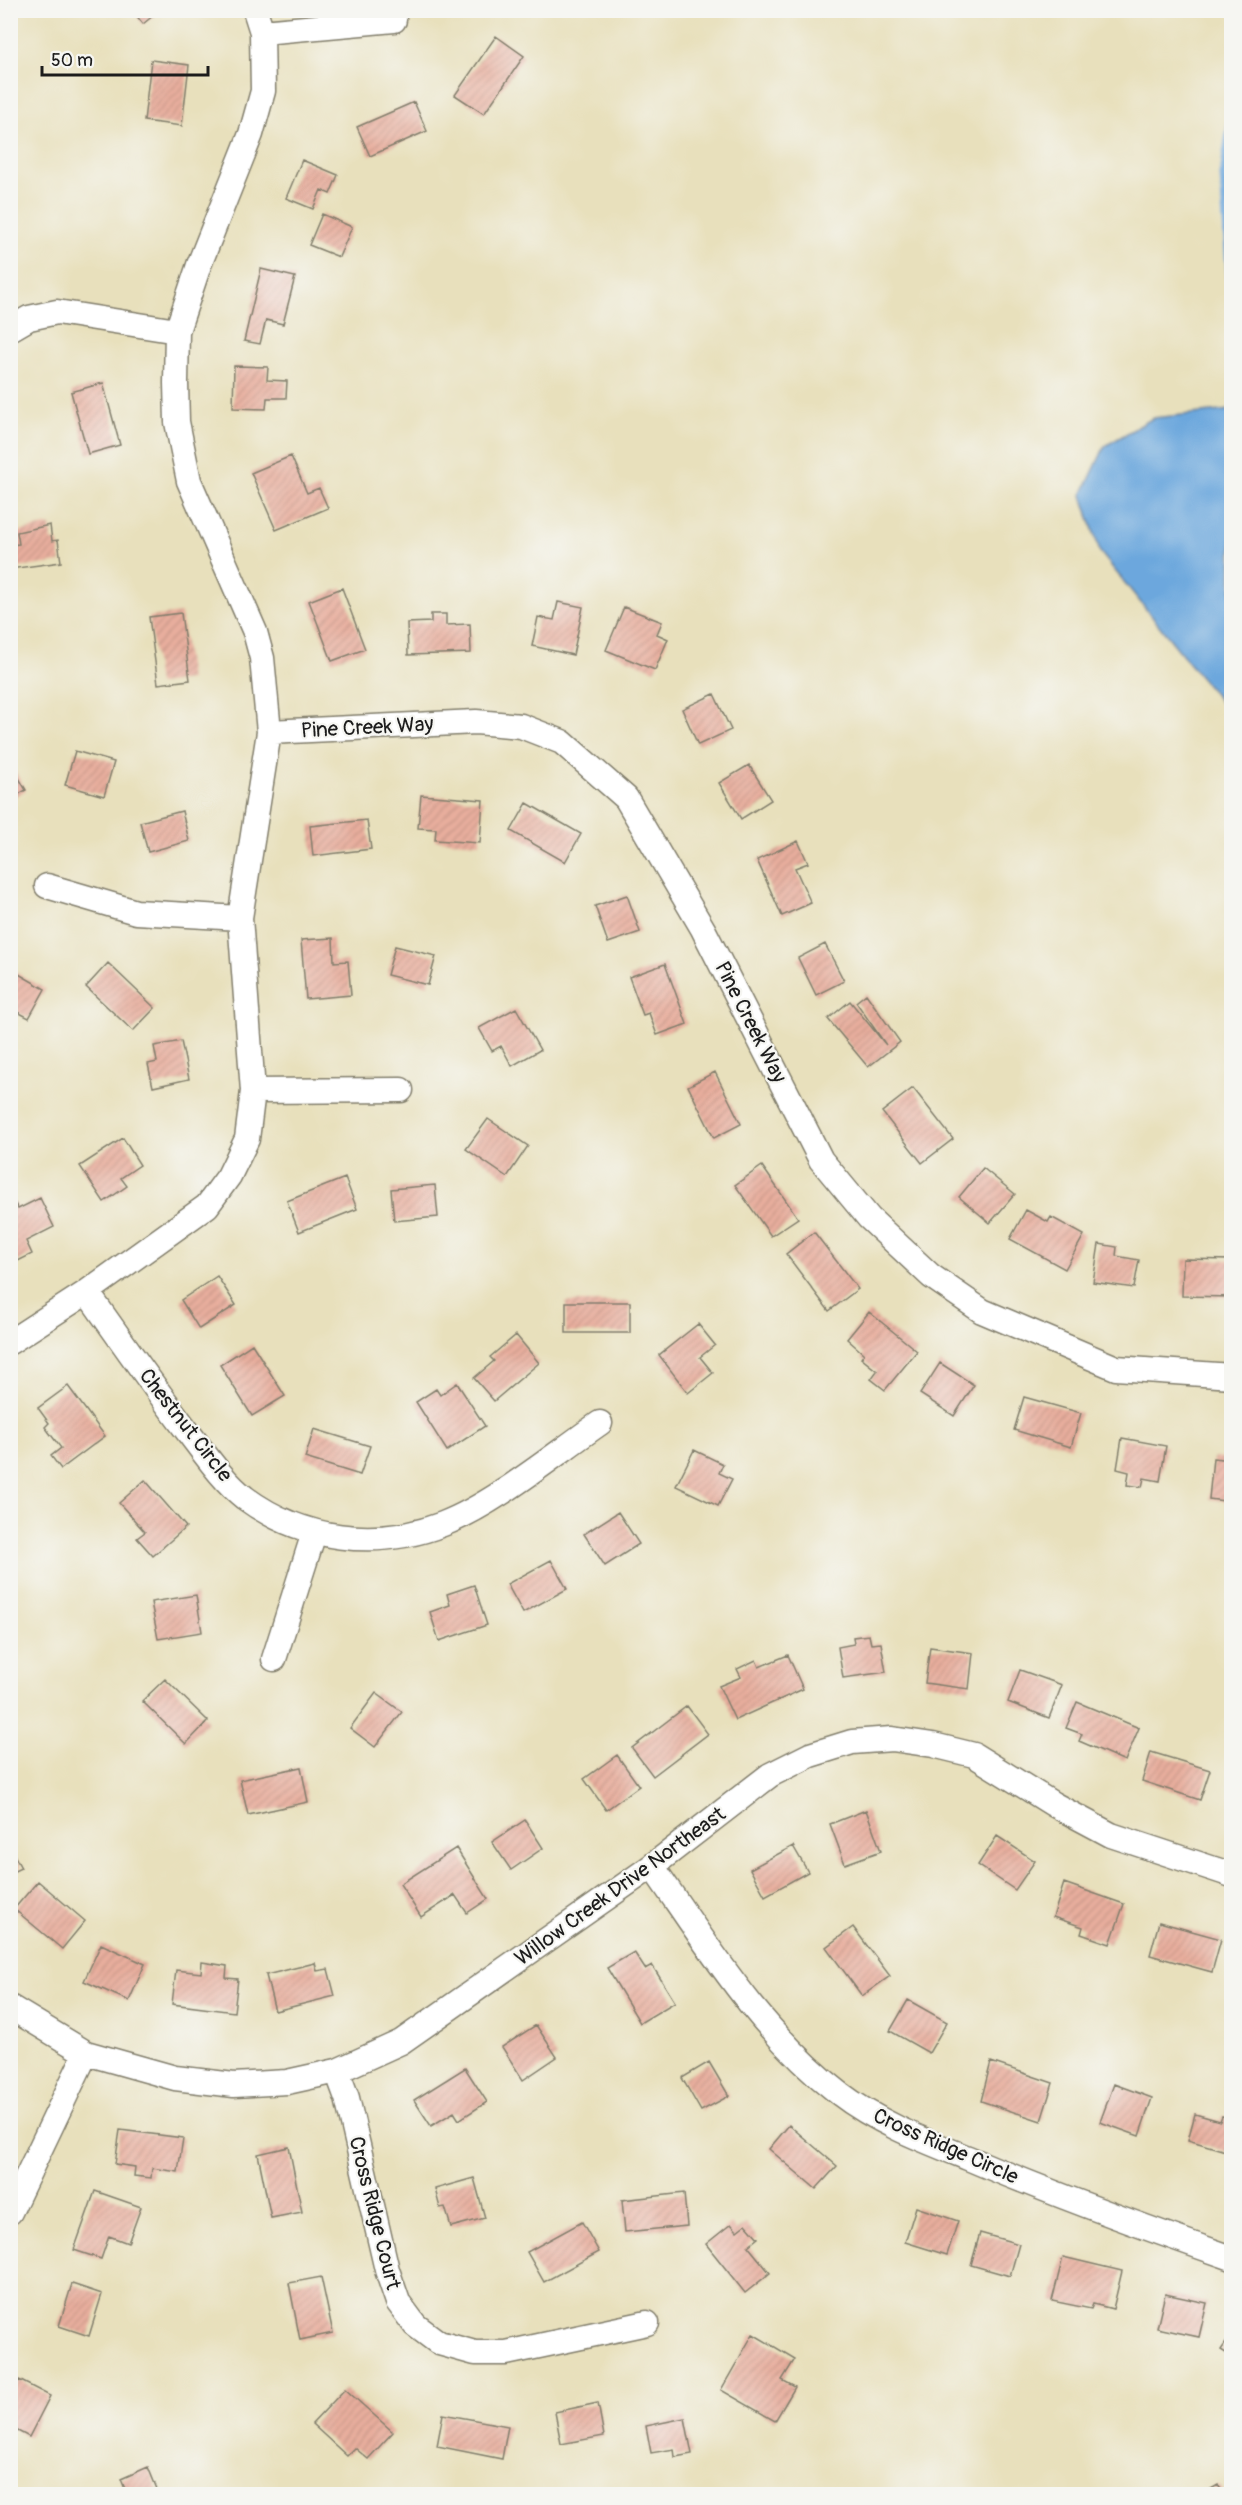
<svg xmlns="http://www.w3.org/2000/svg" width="1242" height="2505" viewBox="0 0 1242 2505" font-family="Pangolin,sans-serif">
<defs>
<pattern id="building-hatch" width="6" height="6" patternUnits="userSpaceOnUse" patternTransform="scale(1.5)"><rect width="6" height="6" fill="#e8ae9d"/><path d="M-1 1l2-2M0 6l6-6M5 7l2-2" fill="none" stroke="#c69587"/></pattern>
</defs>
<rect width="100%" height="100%" fill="#f6f6f2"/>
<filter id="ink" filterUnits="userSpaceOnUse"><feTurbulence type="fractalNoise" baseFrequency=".0167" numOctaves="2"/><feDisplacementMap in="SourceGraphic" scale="12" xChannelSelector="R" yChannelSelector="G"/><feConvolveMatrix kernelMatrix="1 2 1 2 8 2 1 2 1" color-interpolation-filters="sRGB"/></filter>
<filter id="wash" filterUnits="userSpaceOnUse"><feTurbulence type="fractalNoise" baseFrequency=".008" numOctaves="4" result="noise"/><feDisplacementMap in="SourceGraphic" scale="24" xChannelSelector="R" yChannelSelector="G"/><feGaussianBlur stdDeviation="1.35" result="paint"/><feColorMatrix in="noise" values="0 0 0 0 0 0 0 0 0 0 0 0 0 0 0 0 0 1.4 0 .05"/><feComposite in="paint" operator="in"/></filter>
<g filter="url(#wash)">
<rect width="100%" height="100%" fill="#e8e0bc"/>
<!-- water -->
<path fill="#6ca7dd" stroke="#44627c" stroke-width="1.5" d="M1231 410H1232L1231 715 1100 552 1082 495 1105 446 1153 418Z"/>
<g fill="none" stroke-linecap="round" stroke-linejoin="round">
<!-- stream -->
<path stroke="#6ca7dd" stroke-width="7" d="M1232 113 1223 175 1232 313"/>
</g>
<g id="blocks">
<!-- building -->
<path fill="url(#building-hatch)" d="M132 10H160L143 24Z
M496 36 524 56 484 114 455 95Z
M151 60 189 65 182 126 144 121Z
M414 102 427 131 370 156 357 127Z
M302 160 338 175 330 194 321 190 313 209 286 198Z
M322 214 352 227 339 257 309 245Z
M261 269 295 277 283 324 266 320 260 344 244 341Z
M234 366 268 367 267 380 287 381 286 398H267L266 409 233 408Z
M103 383 120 445 88 454 71 392Z
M291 456 307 493 319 488 328 508 276 530 251 473Z
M50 525 52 541 58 540 61 562 10 569V545L19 544 17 532Z
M342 588 365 649 332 661 309 601Z
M558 602 583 607 573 655 532 646 538 617 554 620Z
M624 607 662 622 657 634 668 639 655 670 606 650Z
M181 613 190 680 158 684 149 617Z
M431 614H446V625L470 624 471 653 408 655 407 623 431 622Z
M714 694 731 730 698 745 682 709Z
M75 751 114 762 104 796 65 785Z
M10 763 26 790 10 799Z
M749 765 771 800 741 819 719 783Z
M421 795 483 800 480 843 435 840 436 829 418 828Z
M527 803 581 834 565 862 511 831Z
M182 811 189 841 148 852 140 822Z
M367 820 371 849 313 856 310 826Z
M798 841 808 863 795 868 811 903 782 916 757 860Z
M627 895 640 932 608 943 595 906Z
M333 938 334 962 348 961 351 995 306 999 301 940Z
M825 944 844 981 816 995 798 958Z
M395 946 436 956 428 985 387 975Z
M108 963 155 1008 133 1031 86 987Z
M665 964 687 1024 657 1035 649 1013 643 1015 629 977Z
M10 969 45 989 29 1018 10 1008Z
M866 994 900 1042 868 1067 828 1019 850 1001 886 1045 856 1002Z
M516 1008 540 1050 512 1066 501 1046 492 1051 479 1028Z
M181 1041 189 1079 153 1087 148 1064 157 1062 154 1046Z
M715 1072 741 1124 714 1138 688 1086Z
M913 1088 953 1139 922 1163 882 1112Z
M488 1119 528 1146 507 1177 466 1149Z
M123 1138 140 1165 121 1178 127 1186 104 1202 80 1166Z
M762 1166 798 1218 771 1236 735 1185Z
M983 1168 1015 1194 990 1223 959 1197Z
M345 1178 357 1209 299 1232 287 1201Z
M435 1185 438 1217 394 1221 391 1189Z
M10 1195 18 1209 40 1198 54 1227 26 1241 32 1254 10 1265Z
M1026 1210 1048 1222 1051 1217 1084 1235 1065 1269 1010 1239Z
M814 1232 858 1289 829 1311 786 1254Z
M1099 1244 1117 1247 1116 1256 1139 1260 1134 1288 1093 1282Z
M1183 1259 1232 1260V1297L1182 1296Z
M217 1276 236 1305 199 1329 181 1300Z
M566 1302H630V1333H566Z
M869 1312 917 1351 885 1390 871 1379 877 1371 861 1358 864 1354 847 1339Z
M698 1324 715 1345 700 1357 713 1373 688 1393 659 1355Z
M516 1335 539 1363 494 1401 474 1378 494 1361 490 1357Z
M252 1344 285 1396 252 1416 220 1365Z
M940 1363 974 1385 954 1416 920 1394Z
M457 1383 485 1426 447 1451 416 1402 436 1389 440 1395Z
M68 1386 105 1436 61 1469 51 1456 61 1448 45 1427 49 1423 38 1408Z
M1024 1397 1081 1413 1071 1447 1014 1430Z
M314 1429 370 1446 360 1475 305 1458Z
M1122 1438 1166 1446 1160 1481 1144 1478 1142 1487 1127 1485 1129 1472 1117 1469Z
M694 1450 723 1464 719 1473 732 1479 718 1506 676 1486Z
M1213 1458 1232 1460V1502L1209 1499Z
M145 1480 186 1527 153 1556 137 1538 145 1532 119 1503Z
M618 1512 639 1544 605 1566 584 1534Z
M551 1560 567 1589 523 1613 507 1584Z
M474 1585 487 1625 439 1641 430 1612 450 1605 447 1594Z
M196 1595 202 1632 158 1639 151 1602Z
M869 1635 871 1644 881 1643 886 1672 843 1678 838 1647 854 1644 853 1637Z
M930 1647 973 1653 969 1689 925 1683Z
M788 1655 803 1689 735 1720 719 1686 741 1677 737 1669 756 1660 759 1667Z
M1020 1670 1062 1685 1049 1718 1008 1702Z
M165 1679 208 1721 186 1744 142 1701Z
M376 1693 402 1712 375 1747 350 1728Z
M1077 1702 1139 1728 1125 1761 1079 1741 1082 1734 1066 1728Z
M687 1706 708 1734 653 1776 632 1748Z
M1151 1752 1210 1770 1200 1800 1142 1781Z
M617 1755 639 1786 606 1810 584 1779Z
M301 1767 308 1802 248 1815 240 1780Z
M866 1810 881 1851 845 1864 830 1824Z
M525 1820 543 1848 511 1870 492 1842Z
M997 1836 1035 1861 1015 1890 978 1865Z
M793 1846 808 1872 765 1896 750 1869Z
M10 1847 21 1868 10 1873Z
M456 1848 488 1899 467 1913 455 1895 421 1917 400 1884Z
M38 1881 85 1921 62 1949 14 1909Z
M1064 1883 1124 1904 1110 1944 1081 1934 1083 1927 1053 1917Z
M1159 1922 1221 1939 1212 1972 1150 1955Z
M853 1927 890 1976 862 1996 826 1947Z
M101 1944 145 1964 129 2001 84 1981Z
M634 1952 645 1969 652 1965 675 2002 640 2023 607 1968Z
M202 1962 227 1966 226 1978 238 1979 234 2012 172 2004 176 1970 201 1973Z
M315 1963 317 1971 328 1969 335 1996 275 2011 266 1975Z
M908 2000 947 2022 929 2053 890 2031Z
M536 2025 557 2057 523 2080 502 2047Z
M709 2062 729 2096 701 2111 682 2078Z
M991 2062 1053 2083 1041 2121 981 2101Z
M465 2068 487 2102 459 2120 454 2112 431 2126 414 2100Z
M1114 2084 1152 2098 1139 2136 1100 2122Z
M1195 2114 1220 2121 1222 2116 1232 2119V2153L1188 2140Z
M789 2125 837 2166 816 2189 769 2149Z
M120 2130 183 2138 178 2172 152 2168 151 2178 134 2176 135 2167 115 2164Z
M289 2147 302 2212 271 2218 258 2154Z
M474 2178 485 2218 451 2227 445 2207 440 2208 435 2189Z
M95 2191 141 2207 128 2243 109 2236 101 2259 74 2250Z
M684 2193 687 2226 625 2232 622 2200Z
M916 2207 958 2221 947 2255 905 2242Z
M582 2222 599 2252 544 2282 527 2252Z
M731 2224 737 2231 746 2224 758 2238 748 2246 770 2273 745 2293 706 2244Z
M980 2233 1019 2244 1010 2276 971 2265Z
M1063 2257 1122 2271 1113 2309 1093 2304 1091 2309 1052 2301Z
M321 2277 333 2333 300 2340 289 2283Z
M72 2284 102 2294 89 2336 59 2326Z
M1165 2294 1207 2303 1199 2337 1157 2328Z
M753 2334 795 2359 782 2380 795 2387 775 2421 721 2390Z
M1232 2334V2357L1221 2350Z
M19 2380 50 2396 29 2437 10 2427V2396Z
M345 2389 393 2432 368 2459 355 2448 347 2456 312 2424Z
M598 2403 604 2436 561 2444 555 2412Z
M443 2414 508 2426 502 2459 437 2446Z
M685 2418 692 2454 675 2457 674 2449 651 2453 646 2426Z
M148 2467 159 2494H127L121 2479Z
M1218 2485 1224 2494H1202Z"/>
</g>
</g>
<g filter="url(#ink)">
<use href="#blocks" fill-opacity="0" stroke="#827e6c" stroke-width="1.5"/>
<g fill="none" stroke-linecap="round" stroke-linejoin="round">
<defs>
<path id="street" d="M262 32 394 20
M10 329 29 318 57 312 177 331
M269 732 476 722 521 726 562 742 626 798 703 929 821 1160 869 1218 931 1276 982 1311 1116 1368 1232 1376
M47 886 136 912 240 918
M253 1091 401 1090
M87 1292C120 1339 153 1386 188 1432 205 1454 223 1481 245 1498 302 1540 376 1550 443 1524 493 1505 555 1454 600 1423
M10 1342 87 1292 207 1206 229 1176 247 1139 253 1091 240 918 269 732 262 658 255 632 189 481 177 422 176 383 177 331 199 265 251 134 263 91 262 32 255 10
M274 1659 314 1533
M652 1866C708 1946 760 2032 839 2093 878 2123 923 2140 968 2158 1055 2195 1143 2227 1232 2258
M10 2007 86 2053 175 2078 234 2085 287 2082 337 2071 401 2042 652 1866 770 1775 810 1755 852 1742 892 1739 933 1745 974 1755 1053 1804 1111 1835 1232 1875
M337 2071 347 2098 387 2270 398 2302 415 2325 439 2343 475 2353H506L647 2323
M10 2212 86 2053"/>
</defs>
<!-- street casing -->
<use href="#street" stroke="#827e6c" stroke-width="27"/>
<!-- street -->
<use href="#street" stroke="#fff" stroke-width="24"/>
</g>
</g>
<g text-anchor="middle" stroke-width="4.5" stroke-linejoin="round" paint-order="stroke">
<!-- street labels -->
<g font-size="21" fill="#1c1c1c" stroke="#f6f6f2">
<text transform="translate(367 727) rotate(-3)" y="7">Pine Creek Way</text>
<text transform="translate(751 1022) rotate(63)" y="7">Pine Creek Way</text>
<text transform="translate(186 1425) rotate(52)" y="7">Chestnut Circle</text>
<text transform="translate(620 1886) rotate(-36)" y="7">Willow Creek Drive Northeast</text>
<text transform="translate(946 2146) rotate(24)" y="7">Cross Ridge Circle</text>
<text transform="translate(375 2213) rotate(76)" y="7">Cross Ridge Court</text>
</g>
</g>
<!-- margin -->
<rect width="1242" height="2505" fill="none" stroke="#f6f6f2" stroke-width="36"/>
<!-- scale -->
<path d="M42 66v9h166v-9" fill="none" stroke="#1c1c1c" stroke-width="3"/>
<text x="51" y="66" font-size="18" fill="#1c1c1c" stroke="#f6f6f2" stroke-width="4.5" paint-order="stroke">50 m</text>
</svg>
